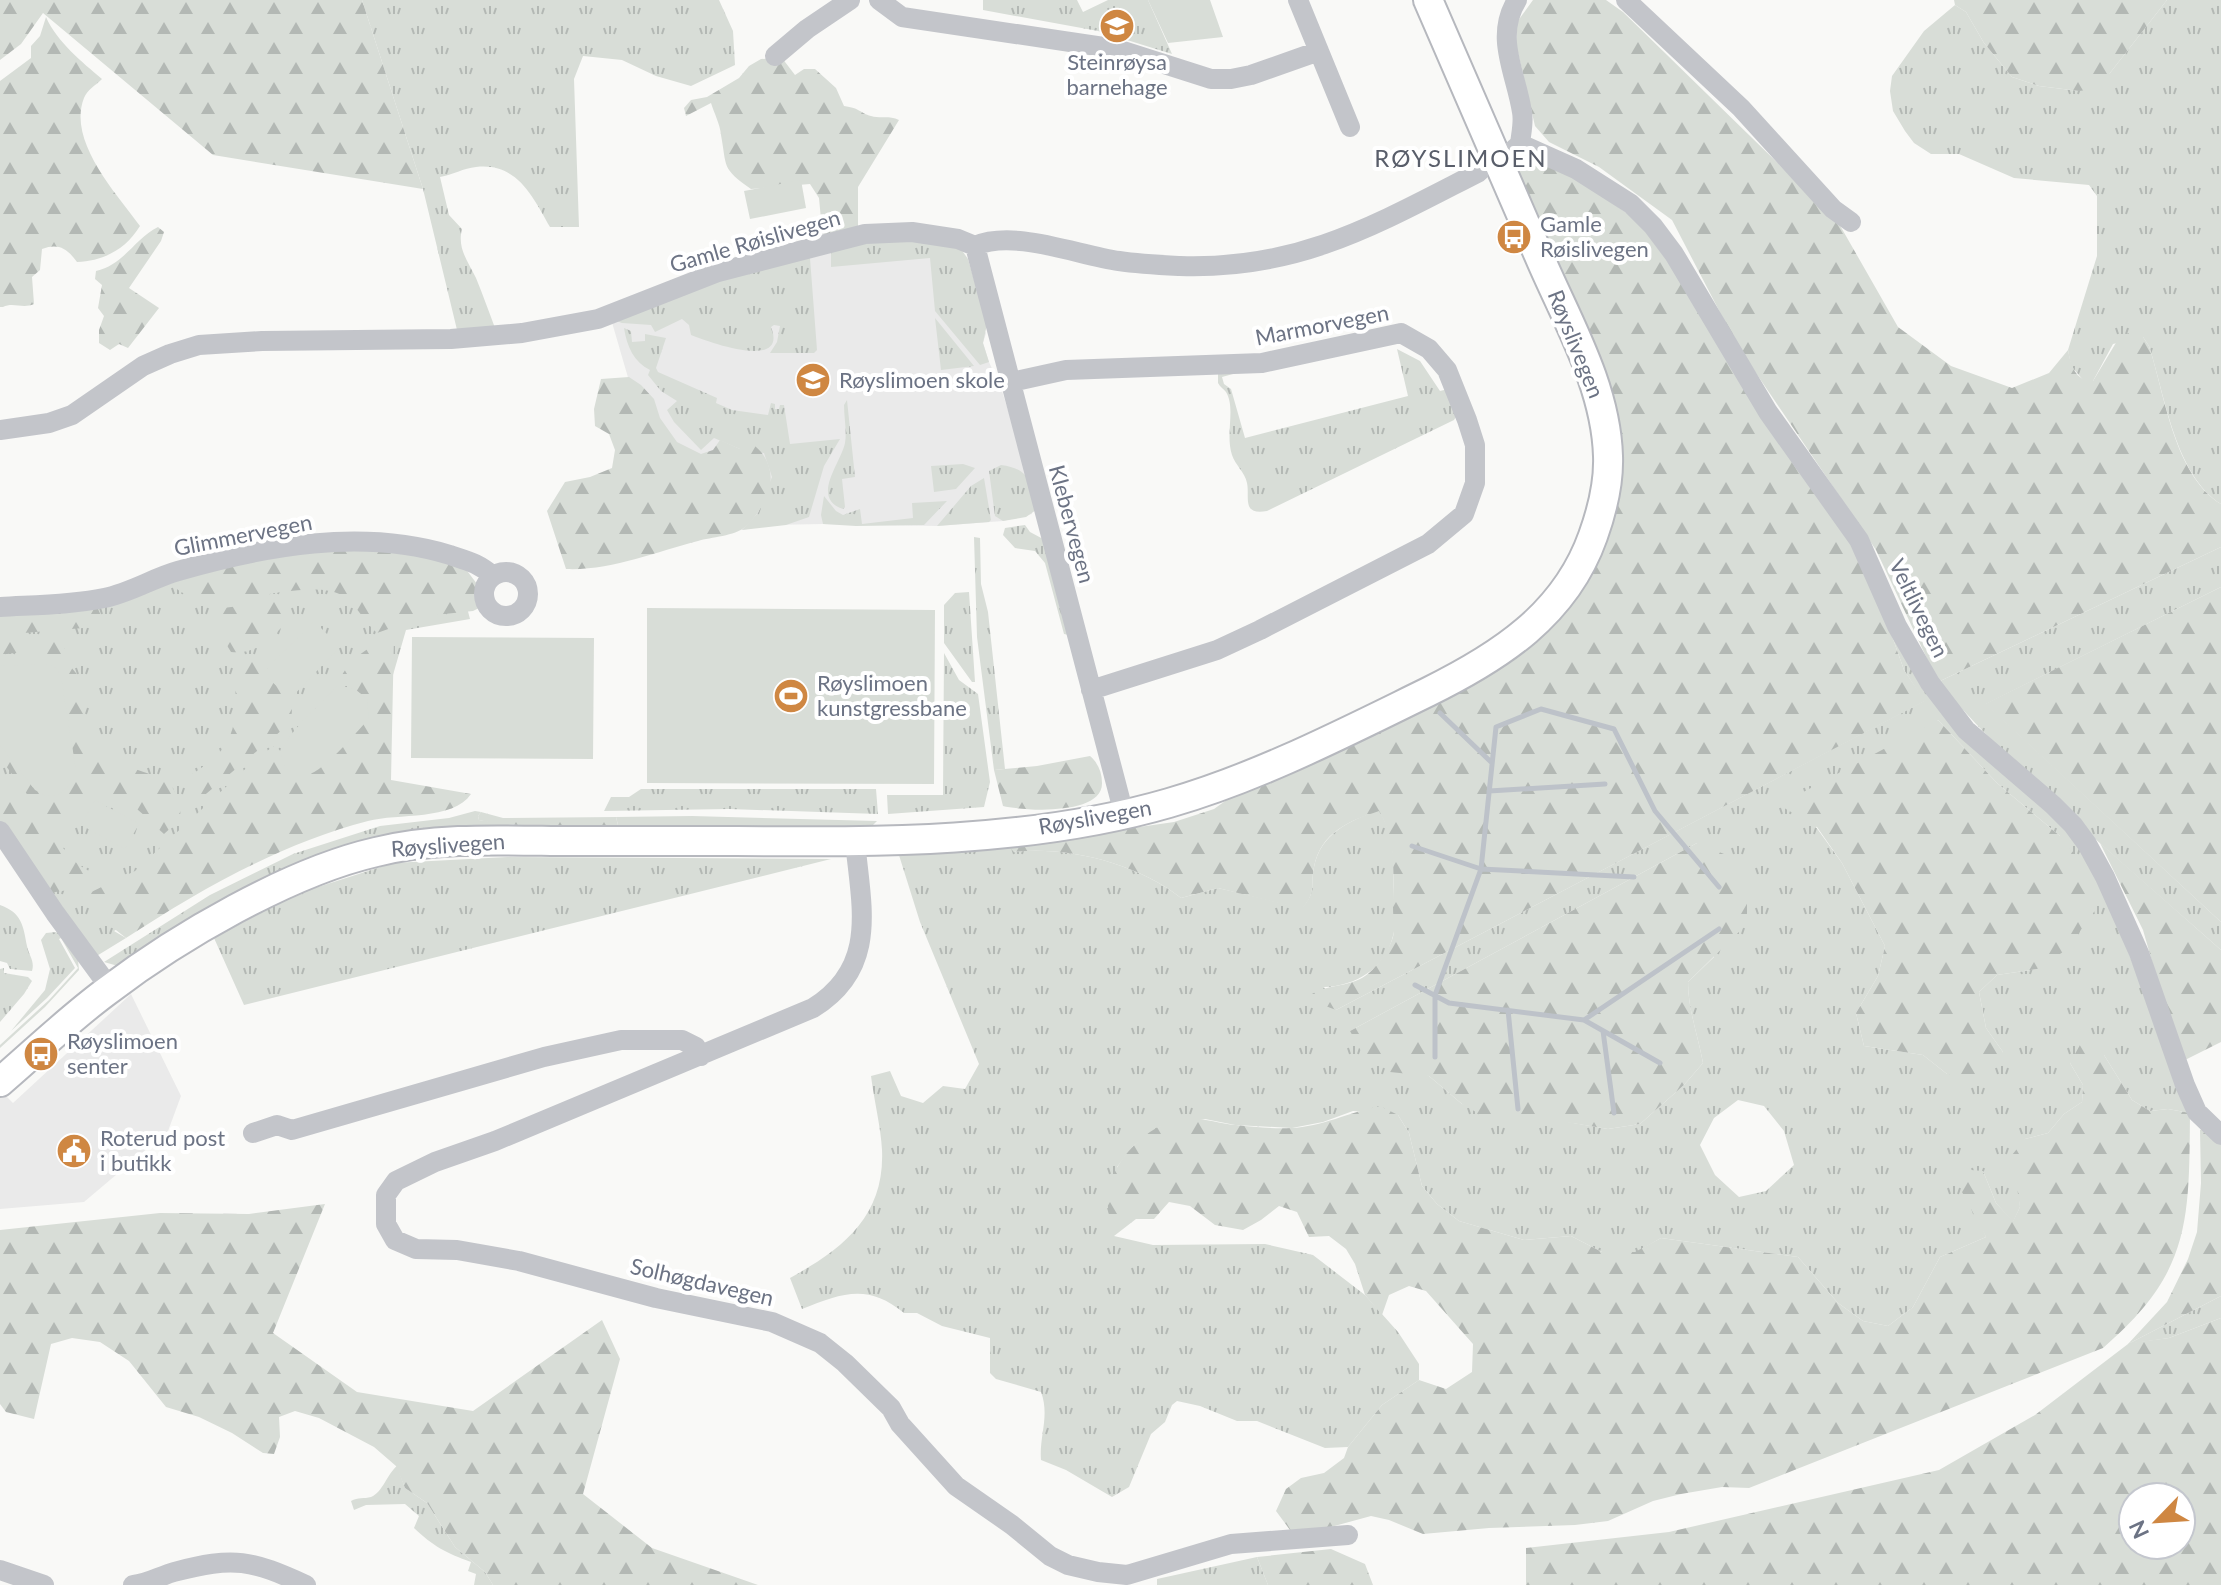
<svg xmlns="http://www.w3.org/2000/svg" width="2221" height="1585" viewBox="0 0 2221 1585" font-family="Lato,sans-serif">
<defs>
<pattern id="grass-tufts" width="24" height="20" patternUnits="userSpaceOnUse" patternTransform="scale(2)"><rect width="24" height="20" fill="#d8ddd7"/><path d="M3 7l-1-3M5 7V3M7 7l1-3M15 17l-1-3M17 17v-4M19 17l1-3" fill="none" stroke="#b3b8b4"/></pattern>
<pattern id="forest-firs" width="22" height="20" patternUnits="userSpaceOnUse" patternTransform="scale(2)"><rect width="22" height="20" fill="#d8ddd7"/><path d="M5 1l3.5 6h-7zM16 11l3.5 6h-7z" fill="#b3b8b4"/></pattern>
</defs>
<rect width="100%" height="100%" fill="#f9f9f7"/>
<!-- built -->
<path fill="#eaeaea" d="M919 236 986 333 983 343 989 362 1002 391 1029 477 1032 514 1003 521 937 526 823 524 770 525 742 530 682 477 636 405 611 319 803 255Z
M131 994 181 1096 168 1131 84 1202 0 1209V1090L13 1103Z"/>
<!-- grass -->
<path fill="url(#grass-tufts)" fill-rule="evenodd" d="M362 0H719L733 31 735 65 691 86 656 76 622 60 583 56 574 79 579 227H550C533 197 517 162 476 167 464 168 452 175 440 177L449 215 462 229C457 249 468 261 476 278 483 295 489 312 495 328L458 334 423 189Z
M983 0H1077L1083 12 1108 0H1148L1172 54 1098 31 983 10Z
M2167 0H2221V504C2175 475 2165 395 2149 346L2143 337 2113 344 2093 381H2084L2071 366 2068 350 2097 256V196L2089 185 2014 178 1959 154H1931L1914 143 1905 131 1893 111 1890 91 1892 76 1924 31 1955 5 1966 12 1984 43 2012 77 2039 86 2079 91 2110 73Z
M902 236 961 249 968 259 987 324 983 343 989 362 980 365 935 311 930 258 831 267V251Z
M810 258 817 350 814 353H770L777 342 780 326 774 325 771 327C789 372 706 341 691 335L689 325 682 319 655 332 651 325 622 323 611 319 704 283Z
M935 318 974 366 941 370Z
M624 328 631 331 632 342 645 341V334L666 338 656 368 658 372 717 398 716 403 732 410 768 415 771 403 775 404V409H779L780 405H784L790 444 840 439 824 466 809 517 786 525 742 530 758 513 772 477 764 453 740 449 714 438 701 450 674 422 667 410 677 401 661 391 648 375 650 370C634 362 627 347 624 328Z
M1397 349 1420 361 1440 391 1448 389 1457 415 1454 420 1267 511C1241 516 1250 496 1247 483 1245 472 1235 465 1232 455 1225 434 1236 408 1226 392 1224 389 1220 387 1218 383V374L1230 371 1233 374 1222 377 1224 384 1231 389 1245 438 1408 396Z
M847 400 855 477 842 479 845 507 843 509C810 498 841 463 845 443 847 432 844 417 844 405Z
M963 464 975 468 956 489 934 492 931 466Z
M1001 465C1032 469 1030 484 1036 510L1026 517 1003 521 995 516 989 471Z
M984 478 991 520 989 522 937 526 971 486Z
M824 496 836 511 843 515 860 509 862 524 913 518 912 503 947 501 924 525 856 526 823 524 821 515Z
M1025 525 1030 532 1045 540 1069 635 1064 634 1045 563 1035 551 1015 548 1003 535 1005 528Z
M974 537 980 538 981 584 988 612 1005 769 994 770 977 637Z
M2221 547V587L1986 704 2221 922V950C2124 864 2023 780 1938 682Z
M455 562 470 619 406 630 351 820 243 856 114 931 126 938 95 957 0 831V611L165 584Z
M969 592 975 682H972L944 643V605L955 593Z
M1886 619 1906 656 2066 827 2103 886 2190 1113 2168 1109 2150 1111 2132 1100 2104 1055 2070 1063 2083 1085 2082 1102 2064 1114 2048 1133 2025 1139 2018 1182 2020 1207 2013 1222 1996 1203 1983 1171 1978 1218 1986 1237 1940 1257 1913 1307 1888 1326 1863 1321 1838 1303 1798 1257 1661 1238 1635 1253 1602 1252 1571 1236 1524 1240 1459 1221 1437 1204 1422 1186 1409 1133 1398 1115 1353 1111 1323 1122 1292 1128 1235 1125 1205 1119 1159 1127 1133 1146 1117 1167 1114 1236 1153 1245 1265 1244 1313 1255 1365 1295 1398 1332 1419 1364V1380L1382 1405 1348 1447 1325 1448 1257 1421H1237L1200 1406 1177 1401 1172 1405 1165 1422 1151 1434 1129 1487 1112 1497 1066 1470 1041 1460C1039 1436 1050 1416 1041 1392L996 1379 990 1373V1338L942 1326 917 1313H904C868 1283 842 1293 802 1309L790 1278C843 1249 885 1216 882 1150 881 1128 874 1100 871 1076L890 1071 901 1096 923 1103 943 1086 965 1089 979 1064 920 922 898 852 1011 842 1014 852C1069 846 1138 864 1181 898L1218 888 1302 908C1317 891 1310 887 1314 867 1321 833 1349 821 1379 810 1395 838 1394 856 1393 887 1393 902 1397 922 1393 936 1385 969 1355 986 1324 987L1336 1010 1924 701 1904 670ZM1938 720 1997 783 2060 836 2037 969 1997 975 1979 992 1986 1028 2003 1052 1947 1074 1923 1055 1864 1046 1856 1013 1878 976 1885 946 1842 863 1816 827ZM1697 843 1714 957 1688 982C1688 1010 1698 1035 1703 1063L1684 1085 1640 1124 1608 1129 1462 1104 1429 1076 1350 1031ZM1738 1100 1764 1106 1784 1131 1794 1165 1766 1191 1739 1197 1715 1175 1700 1145 1714 1118Z
M944 653 959 680 978 694 990 782 984 807 888 814 887 795H943Z
M641 789H876L878 814 729 809 604 811 611 797H629Z
M475 811 481 812 478 816 479 820 536 828 446 832 118 966 104 962 210 895 293 854 380 826 449 818Z
M692 816 877 821 869 829H619L616 817Z
M507 857 831 859 244 1005 214 938 293 895 393 863Z
M0 905C22 913 23 925 27 946 29 956 35 961 32 971L10 969 7 963 0 961Z
M56 932 60 935 78 960 79 970 45 1007 0 1048V1045L49 1000 78 968 61 938 59 939 75 968 47 998 11 1031 45 990 50 969 41 940 46 933Z
M4 968V973L28 977 32 981 24 994 0 1022V969Z
M2221 1296V1318L2169 1338 2128 1344Z
M397 1466 405 1488 427 1503 455 1547 485 1572 493 1585H474L476 1574 468 1571 471 1562C446 1553 433 1546 414 1528L419 1516 405 1504 366 1505 354 1510 351 1501C358 1497 364 1499 371 1497 383 1492 387 1474 397 1466Z
M1257 1557 1268 1585H1157V1579Z"/>
<!-- forest -->
<path fill="url(#forest-firs)" fill-rule="evenodd" d="M0 0H362L423 189 213 155 43 13 21 44 0 60Z
M1533 0H1606L1623 12 1838 222 1898 327 1951 366 2012 388 2049 373 2068 350C2071 365 2075 381 2093 381L2120 336 2132 332 2143 337 2149 346C2165 395 2174 475 2221 504V547L1938 682 1876 550 1737 345 1672 220 1599 167 1549 142 1535 126 1516 44 1517 22Z
M1954 0H2167L2110 73 2094 89 2079 91 2039 86 2012 77 1984 43 1966 12 1955 5Z
M46 17C57 42 82 62 102 79 96 85 87 90 84 98 67 141 117 194 140 226 126 249 104 261 77 262 67 248 58 243 42 249L40 270 32 277 34 304C23 309 13 302 3 307H0V81L31 58V46L40 36Z
M782 58 795 75 804 69H815L836 88 844 106C860 108 860 113 871 116 881 119 889 115 899 120L858 187V230L823 241 819 198 810 184 751 189C721 168 727 167 721 135 720 124 714 113 711 103L686 116 684 108 691 100 707 97 739 78 749 66 761 59Z
M1536 159 1551 161 1647 227 1844 528 1886 619 1904 670 1925 701 1336 1010 1323 1005 1312 994C1330 983 1352 988 1369 973 1379 964 1389 950 1393 937 1395 928 1393 916 1393 907 1393 872 1397 842 1379 811 1349 821 1321 832 1314 867 1310 887 1317 891 1302 909L1218 888 1181 898C1138 864 1069 846 1014 852L1008 846 1174 822 1214 809 1235 794 1545 628 1616 485 1514 176C1518 165 1524 162 1536 159Z
M158 227 164 232 161 241 129 288 159 308 128 348 119 344 110 350 99 343V330L104 316 98 308 102 285 95 279 96 271C124 265 135 238 158 227Z
M629 377 641 385 654 399 660 418 677 442 701 454 713 450 720 440 740 449 752 444C766 453 773 470 770 486 766 501 757 517 745 527 735 536 711 537 698 541 655 552 610 571 566 569L547 511 565 482 590 477 612 468 615 450 609 434 595 426 594 409 601 379Z
M391 548 465 568 477 584 481 607 473 611 425 616 377 633C364 622 358 606 343 596 320 581 260 596 233 601 229 599 225 595 220 595 200 591 189 604 171 583L263 555Z
M2221 587V922L1985 704Z
M278 601 286 623C270 639 256 655 231 652L212 621 216 609Z
M98 609 102 618 95 627 0 635V612Z
M394 635 391 780 471 794C453 821 398 813 368 821 280 844 201 889 126 938L102 919 85 895 135 871 255 760 275 745 282 753V760L361 694 348 687 341 677C352 656 374 644 394 635Z
M61 637 71 667 80 678 88 737 97 756 167 780C174 787 184 809 179 819 176 824 168 830 164 834 135 808 133 799 93 790 82 806 76 824 56 828L38 809 0 758V745L35 790 76 770 58 669 52 665 41 664 35 654 22 652 0 655V641Z
M232 660H257L271 665 264 673C281 690 306 706 282 730L194 804 189 800 183 781C194 772 209 764 219 753 242 729 236 690 232 660Z
M1938 720 1997 783 2060 836 2080 861 2094 892V912L2066 950 2037 969 1997 975 1979 992 1986 1028 2003 1052 1983 1080 1947 1074 1923 1055 1864 1046 1856 1013 1878 976 1885 946 1842 863 1817 827 1779 805Z
M1090 756C1098 763 1102 772 1102 783 1103 816 1024 811 1003 806L994 770 1037 766Z
M0 771 68 854 79 865 102 879 81 888 49 893 0 821Z
M481 812 503 818 616 817 619 829 498 824 479 820 478 816Z
M1697 843 1724 854 1747 890V924L1688 982C1688 1010 1698 1035 1703 1063L1684 1085 1640 1124 1608 1129 1572 1123 1488 1119 1462 1104 1429 1076 1390 1072 1361 1051 1350 1031Z
M2100 843 2221 950V1042L2181 1062 2143 930Z
M2080 1045 2104 1055 2132 1100 2150 1111 2168 1109 2190 1113C2189 1222 2191 1272 2103 1348L1749 1488 1722 1487 1681 1494 1653 1501 1608 1521 1575 1525 1489 1528 1423 1534 1389 1520 1371 1516 1327 1528 1290 1530 1276 1511 1286 1489 1301 1478 1324 1473 1344 1458 1348 1447 1382 1405 1419 1380 1446 1389 1472 1372 1473 1344 1426 1291 1409 1286 1389 1295 1382 1315 1365 1295 1355 1264 1346 1249 1329 1236 1309 1237 1297 1212 1279 1206 1261 1220 1243 1230 1215 1225 1190 1206 1169 1202 1154 1219H1136L1114 1236C1111 1223 1106 1207 1108 1194 1113 1159 1147 1125 1181 1119 1200 1116 1218 1124 1236 1125 1253 1127 1274 1129 1291 1128 1321 1127 1350 1112 1380 1106L1398 1115 1409 1133 1422 1186 1437 1204 1459 1221 1524 1240 1571 1236 1602 1252H1635L1661 1238 1798 1257 1838 1303 1863 1321 1888 1326 1913 1307 1940 1257 1986 1237 1962 1192 1959 1169 1983 1171 1996 1203 2013 1221 2020 1207 2012 1155 2025 1139 2048 1133 2064 1114 2082 1102 2083 1085 2070 1063Z
M2204 1128 2221 1143V1296L2130 1343 2169 1338 2221 1318V1585H1526V1548L1669 1532 1939 1470 2035 1415 2128 1344 2167 1302 2188 1259 2197 1232 2201 1183 2200 1130ZM2133 1497H2181V1545H2133Z
M325 1204 273 1333 357 1392 473 1411 602 1320 620 1359 583 1494 652 1548 758 1585H493L485 1572 455 1547 427 1503 405 1488 396 1466 374 1447 319 1418 295 1411 279 1417 280 1437 274 1454 263 1453 232 1433 199 1417 166 1407 129 1361 100 1342 72 1338 51 1344 34 1419 6 1412 0 1404V1230L160 1213 249 1214Z
M1331 1549 1365 1564 1373 1585H1268L1257 1557Z"/>
<!-- pitch -->
<path fill="#d8ddd7" d="M1148 0H1210L1223 37 1168 43Z
M801 180 806 208 750 219 744 191Z
M647 608 935 610 934 784 647 783Z
M314 621 340 647 290 699 263 673Z
M412 637 594 638 593 759 411 758Z
M41 664C52 665 57 666 61 677L76 770 74 779 67 788 57 795 46 796 35 790 0 745V666Z
M338 685 355 689 367 699 369 719C354 734 329 766 310 774 292 782 276 763 284 746 294 726 323 702 338 685Z
M95 800 139 824 125 849 81 825Z"/>
<g fill="none" stroke-linecap="round" stroke-linejoin="round">
<!-- stream -->
<path stroke="#bdc2c9" stroke-width="5" d="M1440 713 1491 762
M1489 791 1605 784
M1412 846 1481 869 1634 877
M1415 985 1449 1003 1584 1020 1660 1063
M1508 1010 1518 1109
M1584 1020 1719 929
M1603 1031 1614 1113
M1435 1057V995L1481 869 1496 727 1541 709 1614 729 1655 811 1719 887"/>
<defs>
<path id="secondary" d="M0 1082C35 1052 69 1019 107 991 178 937 289 872 376 852 432 838 494 840 551 841 610 841 668 841 727 841 873 842 1028 844 1169 803 1259 777 1344 733 1428 692 1499 657 1565 615 1593 536 1602 511 1609 483 1608 456 1606 386 1567 321 1540 258 1502 172 1465 86 1428 0"/>
</defs>
<!-- secondary casing -->
<use href="#secondary" stroke="#b6b8be" stroke-width="32"/>
<!-- street -->
<path stroke="#c3c5ca" stroke-width="20" d="M879 0 902 17 1117 49 1211 79H1231L1251 75 1319 51
M1298 0 1350 127
M1626 0 1741 108 1833 209 1851 222
M775 56 807 29 850 0
M1520 144 1576 169 1631 204 1653 226 1674 254 1768 412 1859 540 1897 626 1930 683 1966 730 2053 805 2073 825 2087 844 2105 877 2139 953 2185 1085 2197 1112 2221 1135
M1510 153 1520 144C1521 134 1524 122 1522 112 1516 73 1494 37 1517 0
M975 246 1124 814
M1012 382 1066 370 1262 363 1401 333 1429 349 1447 370 1467 420 1475 445V483L1464 514 1428 544 1260 630 1217 650 1091 690
M0 430 49 423 72 415 143 366 170 354 199 345 262 341 451 339 522 333 598 319 718 272 865 234 912 232 958 239 975 246C1014 229 1077 255 1119 261 1139 264 1160 265 1180 266 1300 270 1377 224 1479 172
M484 594a22 22 0 1 1 44 0a22 22 0 1 1-44 0Z
M0 607C34 605 70 605 104 598 130 593 153 578 178 571 265 546 362 528 450 555 468 561 478 563 493 576
M0 831 55 913 110 988
M855 841C861 906 879 967 813 1008L495 1141 435 1162 396 1181 386 1195V1224L395 1240 416 1249 457 1250 519 1261 656 1298 772 1322 820 1343 845 1363 891 1408 900 1424 956 1486 1012 1525 1050 1556 1068 1565 1098 1572 1127 1575 1231 1544 1348 1535
M253 1133 277 1125 292 1130 544 1057 621 1040H682L696 1047 701 1056
M0 1570 44 1585
M133 1585C147 1584 160 1576 174 1572 235 1556 251 1560 306 1585"/>
<!-- secondary -->
<use href="#secondary" stroke="#fff" stroke-width="28"/>
</g>
<!-- icons -->
<defs>
<symbol id="school-disc" viewBox="-11 -11 22 22"><circle r="9.5" fill="#cf8742" stroke="#fff"/><path d="M0-5L7-2L0 1L-7-2ZM-4 1L0 2.5L4 1V4Q0 6-4 4Z" fill="#fff"/></symbol>
<symbol id="bus-disc" viewBox="-11 -11 22 22"><circle r="9.5" fill="#cf8742" stroke="#fff"/><path d="M-5-6H5V4H4V6H2V4H-2V6H-4V4H-5ZM-3.5-4V0h7V-4ZM-3.5 1.2v1.5H-2V1.2ZM2 1.2v1.5H3.5V1.2Z" fill="#fff"/></symbol>
<symbol id="stadium-disc" viewBox="-11 -11 22 22"><circle r="9.5" fill="#cf8742" stroke="#fff"/><path d="M0-5a6.5 5 0 1 0 0 10a6.5 5 0 1 0 0-10ZM-3.5-1.8h7v3.6h-7Z" fill="#fff"/></symbol>
<symbol id="civic-disc" viewBox="-11 -11 22 22"><circle r="9.5" fill="#cf8742" stroke="#fff"/><path d="M-.6-6.5H3V-4.5H.6V-3L4-1V1h2V6H-6V1h2V-1L-.6-3ZM-1.2 2.5V6h2.4V2.5Z" fill="#fff"/></symbol>
</defs>
<g fill-rule="evenodd">
<use href="#school-disc" x="1097" y="6" width="40" height="40"/>
<use href="#bus-disc" x="1494" y="217" width="40" height="40"/>
<use href="#school-disc" x="793" y="360" width="40" height="40"/>
<use href="#stadium-disc" x="771" y="676" width="40" height="40"/>
<use href="#bus-disc" x="21" y="1034" width="40" height="40"/>
<use href="#civic-disc" x="54" y="1131" width="40" height="40"/>
</g>
<g text-anchor="middle" stroke-width="8" stroke-linejoin="round" paint-order="stroke">
<!-- poi labels -->
<g font-size="22" fill="#6c7384" stroke="#fff" text-anchor="start">
<text x="1117" y="70" text-anchor="middle">Steinrøysa<tspan x="1117" dy="25">barnehage</tspan></text>
<text x="1540" y="232">Gamle<tspan x="1540" dy="25">Røislivegen</tspan></text>
<text x="839" y="388">Røyslimoen skole</text>
<text x="817" y="691">Røyslimoen<tspan x="817" dy="25">kunstgressbane</tspan></text>
<text x="67" y="1049">Røyslimoen<tspan x="67" dy="25">senter</tspan></text>
<text x="100" y="1146">Roterud post<tspan x="100" dy="25">i butikk</tspan></text>
</g>
<!-- street labels -->
<g font-size="22" fill="#6c7384" stroke="#fff">
<text transform="translate(755 241) rotate(-16)" y="8">Gamle Røislivegen</text>
<text transform="translate(1322 325) rotate(-11)" y="8">Marmorvegen</text>
<text transform="translate(1576 344) rotate(68)" y="8">Røyslivegen</text>
<text transform="translate(1072 524) rotate(75)" y="8">Klebervegen</text>
<text transform="translate(243 535) rotate(-11)" y="8">Glimmervegen</text>
<text transform="translate(1919 608) rotate(64)" y="8">Veltlivegen</text>
<text transform="translate(1095 817) rotate(-10)" y="8">Røyslivegen</text>
<text transform="translate(448 845) rotate(-4)" y="8">Røyslivegen</text>
<text transform="translate(702 1282) rotate(13)" y="8">Solhøgdavegen</text>
</g>
<!-- neighbourhood labels -->
<g font-size="24" letter-spacing="2" fill="#595e6a" stroke="#fff">
<text x="1461" y="167">RØYSLIMOEN</text>
</g>
</g>
<!-- north arrow -->
<g transform="translate(2157 1521) rotate(245)"><circle r="38" fill="#ffffff" stroke="#c4c7ce" stroke-width="2"/>
<path d="M0-6L14 30L0 20L-14 30Z" fill="#cf8742"/>
<text y="-12" font-size="22" font-weight="bold" text-anchor="middle" fill="#6c7384">N</text>
</g>
</svg>
